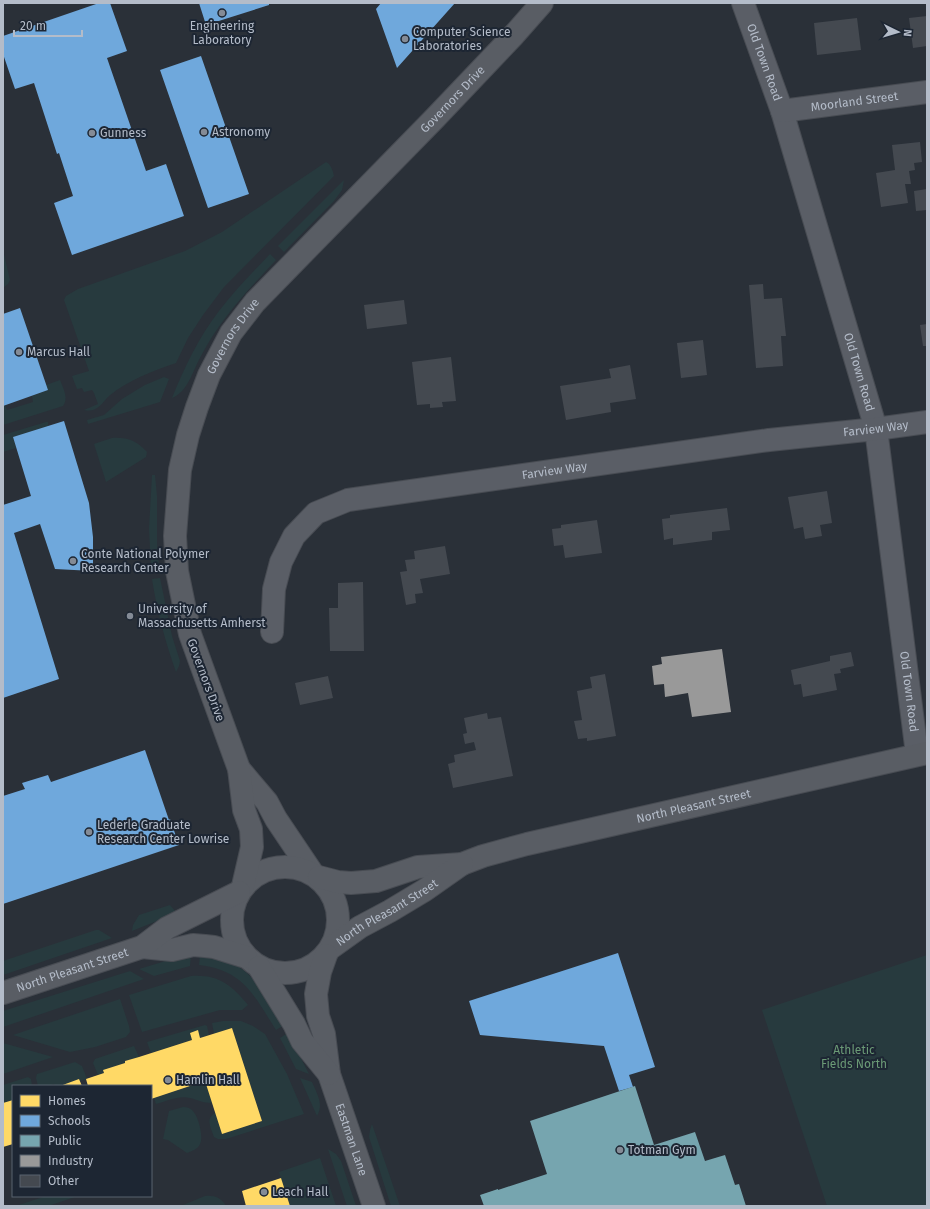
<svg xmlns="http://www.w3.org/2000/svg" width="930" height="1209" viewBox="0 0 930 1209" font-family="'Fira Sans',sans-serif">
<rect width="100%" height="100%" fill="#2a3038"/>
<!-- green -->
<path fill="#273a3e" d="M326 162C331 164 333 171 334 176L224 287 203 315 188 338 176 363C153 371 128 380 109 396 101 404 97 413 84 410L98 404 94 393 92 390 84 392 82 388 77 389 72 376 89 371 64 300 66 296 78 289 185 251 222 232Z
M344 180 342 190 334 201 284 252 278 246Z
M3 250 10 280 8 284 3 288Z
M270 254 276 260C247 291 221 318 201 356 193 370 188 392 172 398 184 368 199 337 219 311 234 291 252 273 270 254Z
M164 377 169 379 160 402 88 424 87 420 104 415 122 399 135 391 145 385Z
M60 380C63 388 69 398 63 406L3 425V406L5 405 7 410 33 402 32 396 48 390 46 385Z
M46 422H48V426L13 437 16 448 3 452V435Z
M112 438C127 437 137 441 147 452L146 457 106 482 94 444Z
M152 475H155L157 496V542L159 568H151L149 529Z
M160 578 172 636 180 661 179 666 176 672C165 641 157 611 152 579Z
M170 905 176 912 157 921 132 931 133 925 139 915Z
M96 930H99L112 938 3 975V961Z
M191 955 190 966 154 976 139 969 179 957Z
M200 955C210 957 221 958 230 962 256 973 269 1003 284 1025L276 1030C254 996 244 970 199 965Z
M927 955V1206H827L762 1010Z
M130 971 144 979 3 1027V1011Z
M191 976C218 974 232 985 248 1005L242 1010H220L142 1032 129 995Z
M120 999 129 1026 130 1032 126 1037 95 1047 70 1052 13 1035Z
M223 1021H241L253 1026 265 1034 287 1074 304 1114 226 1139H218L214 1137C211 1128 205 1119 215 1113L222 1134 262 1121 232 1028 214 1034 212 1023Z
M205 1025 207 1026 209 1035 200 1038 198 1031 190 1033 192 1040 151 1053 147 1042Z
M288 1033 309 1074 296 1069 280 1038Z
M3 1043 53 1057 3 1074Z
M134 1046 139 1057 125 1061V1063L103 1070 104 1073 98 1075 93 1063 95 1059Z
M75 1062 82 1066 87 1079 80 1081 79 1080 60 1086H55L54 1084 49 1086H38L36 1078 37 1074Z
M28 1077 31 1079 32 1086H13V1100L3 1103V1085Z
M300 1078 312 1082C317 1094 324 1104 317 1116Z
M205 1081 212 1103C202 1103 199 1100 190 1098 179 1095 167 1101 156 1104L154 1098Z
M183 1107C187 1107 190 1108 192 1110 198 1115 204 1137 200 1144 198 1149 192 1151 187 1153L168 1140 163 1139 169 1111Z
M372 1124 400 1206H391L369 1137 370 1130Z
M328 1149 336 1154 341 1161 356 1206H347Z
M320 1158 336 1206H290L279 1172Z
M46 1196H78L48 1206H16Z
M205 1196C214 1195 222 1198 226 1206H184L183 1205Z"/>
<!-- homes -->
<path fill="#ffd966" d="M232 1028 262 1121 222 1134 205 1081 151 1099V1086H88L86 1079 104 1073 103 1070 125 1063V1061L139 1057 192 1040 190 1033 198 1030 200 1038Z
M79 1079 82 1086H60Z
M13 1100V1144L3 1147V1103Z
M281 1178 290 1206H246L242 1191Z"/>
<!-- schools -->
<path fill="#6fa8dc" d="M99 3H110L127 51 107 58 146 171 166 164 184 216 72 255 54 203 73 196 59 153 57 154 34 83 15 89 3 54V36Z
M199 3H269V5L206 25Z
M381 3H455L397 68 376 9Z
M201 56 249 194 208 208 160 70Z
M20 308 48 390 3 406V314Z
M64 421 89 503 93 537V571L55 569 40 524 14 533 59 679 3 698V505L31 496 13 437Z
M145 750 169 820 170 819 179 845 3 904V796L25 789 22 783 48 775 51 782Z
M618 953 655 1067 629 1075 633 1087 619 1091 604 1046 480 1035 469 1001Z"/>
<!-- public -->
<path fill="#76a5af" d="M635 1086 654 1145 695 1132 705 1161 725 1155 735 1185 739 1184 746 1206H484L480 1195 498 1189V1190L547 1174 530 1121Z"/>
<!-- industry -->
<path fill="#999" d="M722 649 731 712 692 717 688 693 665 697 664 684 654 685 652 666 662 664 661 657Z"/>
<!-- building -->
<path fill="#444950" d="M927 16V46L913 48 909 18Z
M857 18 861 50 817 55 814 23Z
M920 142 922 162 914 163 915 170 909 171 911 184H905L908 203 881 207 876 173 895 170 892 145Z
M927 189V210L916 211 914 191Z
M763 284 764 299 782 298 786 336H781L783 366 756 368 749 285Z
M404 300 407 324 367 329 364 305Z
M927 324V346H923L920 325Z
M703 340 707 375 681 378 677 343Z
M451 357 456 401 442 402 443 407 430 408V404L417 405 412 362Z
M630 365 636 399 610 403 611 412 566 420 560 386 611 378 609 369Z
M827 491 832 523 820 525 822 536 805 539 803 527 794 529 788 497Z
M727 508 730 530 712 532V540L673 545V538L664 540 662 519 670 518V515Z
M597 520 602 553 565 558 563 545 554 546 552 529 561 528V525Z
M445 546 450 574 420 579 423 593 415 594 416 603 406 605 400 572 407 571 405 560 415 559 414 551Z
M363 582 364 651H330L329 608H338V583Z
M851 652 854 666 840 669 841 673 834 674 837 690 803 697 801 684 794 685 791 670 830 661V656Z
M605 674 616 736 587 741V738L578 739 574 721 582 720 577 691 592 688 590 677Z
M328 676 333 698 300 705 295 683Z
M487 713 488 719 501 717 513 776 453 788 448 764 455 762 454 755 476 750 474 742 465 744 463 734 467 733 464 718Z"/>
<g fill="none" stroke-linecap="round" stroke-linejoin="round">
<defs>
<g id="street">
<path id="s1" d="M743 3 782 111 876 429 917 754"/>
<path id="s2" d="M782 111 927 92"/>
<path id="s3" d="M272 632 274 589 281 562 294 536 316 513 348 500 769 440 876 429 927 422"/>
</g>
<g id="secondary">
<path d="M239 769 267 802 276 819 313 874"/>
<circle cx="285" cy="920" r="53"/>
<path id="s4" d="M319 877 338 882 351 883 376 881 418 867 462 864 483 856 527 844 927 753"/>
<path id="s5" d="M243 886 252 847 251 829 244 810 239 769 190 634 177 571 175 536 180 470 188 435 197 407 209 375 231 333 255 302 435 118 512 37 542 3"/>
<path d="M142 947 172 950 193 945 205 946 214 947 246 957"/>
<path id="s6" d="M332 947 360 927 390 911 425 890 462 864"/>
<path id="s7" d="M326 955 320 972 316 994 318 1016 324 1034 329 1074 374 1206"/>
<path d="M259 967 294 1024 302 1041 329 1074"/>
<path id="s8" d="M3 993 142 947 167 928 239 892"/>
</g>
</defs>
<!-- street casing -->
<use href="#street" stroke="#484c53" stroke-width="24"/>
<!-- secondary casing -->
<use href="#secondary" stroke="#484c53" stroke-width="24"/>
<!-- street -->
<use href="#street" stroke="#5a5e66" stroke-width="22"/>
<!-- secondary -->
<use href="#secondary" stroke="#595d64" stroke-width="22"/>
</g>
<!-- markers -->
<g fill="#848b96" stroke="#1d2633" stroke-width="1.5">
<circle cx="222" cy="13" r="4"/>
<circle cx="405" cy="39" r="4"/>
<circle cx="204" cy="132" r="4"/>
<circle cx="92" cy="133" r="4"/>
<circle cx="19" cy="352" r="4"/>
<circle cx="73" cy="561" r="4"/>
<circle cx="130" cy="616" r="4"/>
<circle cx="89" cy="832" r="4"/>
<circle cx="168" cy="1080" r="4"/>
<circle cx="620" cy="1150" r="4"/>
<circle cx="264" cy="1192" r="4"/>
</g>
<g text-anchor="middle" stroke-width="4" stroke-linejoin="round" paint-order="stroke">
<!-- poi labels -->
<g font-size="12" fill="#b4bcc9" stroke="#1d2633" text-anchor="start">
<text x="222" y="30" text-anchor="middle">Engineering<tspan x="222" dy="14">Laboratory</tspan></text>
<text x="413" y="36">Computer Science<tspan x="413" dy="14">Laboratories</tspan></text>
<text x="212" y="136">Astronomy</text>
<text x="100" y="137">Gunness</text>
<text x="27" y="356">Marcus Hall</text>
<text x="81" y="558">Conte National Polymer<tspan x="81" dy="14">Research Center</tspan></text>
<text x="138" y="613">University of<tspan x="138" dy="14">Massachusetts Amherst</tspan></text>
<text x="97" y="829">Lederle Graduate<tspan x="97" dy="14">Research Center Lowrise</tspan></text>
<text x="176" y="1084">Hamlin Hall</text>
<text x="628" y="1154">Totman Gym</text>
<text x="272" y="1196">Leach Hall</text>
</g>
<!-- street labels -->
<g font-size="12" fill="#b4bcc9" stroke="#1d2633">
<text dy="4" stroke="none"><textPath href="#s1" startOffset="63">Old Town Road</textPath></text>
<text dy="4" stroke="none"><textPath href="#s5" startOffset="898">Governors Drive</textPath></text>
<text dy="4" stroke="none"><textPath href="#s2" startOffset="73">Moorland Street</textPath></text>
<text dy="4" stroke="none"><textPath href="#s5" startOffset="574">Governors Drive</textPath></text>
<text dy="4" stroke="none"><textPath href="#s1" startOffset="387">Old Town Road</textPath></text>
<text dy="4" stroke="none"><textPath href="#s3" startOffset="699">Farview Way</textPath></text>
<text dy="4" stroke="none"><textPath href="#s3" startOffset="375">Farview Way</textPath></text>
<text transform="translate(206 680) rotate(70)" y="4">Governors Drive</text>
<text dy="4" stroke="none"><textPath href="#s1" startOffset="711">Old Town Road</textPath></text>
<text dy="4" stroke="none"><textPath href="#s4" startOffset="385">North Pleasant Street</textPath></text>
<text dy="4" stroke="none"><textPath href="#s6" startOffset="65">North Pleasant Street</textPath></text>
<text dy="4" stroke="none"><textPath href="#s8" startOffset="73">North Pleasant Street</textPath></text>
<text dy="4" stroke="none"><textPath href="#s7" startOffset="191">Eastman Lane</textPath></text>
</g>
<!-- park labels -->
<g font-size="12" fill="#6b9a76" stroke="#1d2633">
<text x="854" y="1054">Athletic<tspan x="854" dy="14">Fields North</tspan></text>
</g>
</g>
<!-- border -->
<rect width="930" height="1209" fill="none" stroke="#b4bcc9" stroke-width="8"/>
<!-- legend -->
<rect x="12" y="1085" width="140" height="112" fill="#1d2633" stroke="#59626f"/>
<rect x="20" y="1095" width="20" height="12" fill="#ffd966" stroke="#59626f"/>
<text x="48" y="1105" font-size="12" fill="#b4bcc9">Homes</text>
<rect x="20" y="1115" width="20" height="12" fill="#6fa8dc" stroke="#59626f"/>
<text x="48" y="1125" font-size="12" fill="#b4bcc9">Schools</text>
<rect x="20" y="1135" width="20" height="12" fill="#76a5af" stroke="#59626f"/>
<text x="48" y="1145" font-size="12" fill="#b4bcc9">Public</text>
<rect x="20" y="1155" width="20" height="12" fill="#999999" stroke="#59626f"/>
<text x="48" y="1165" font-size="12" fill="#b4bcc9">Industry</text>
<rect x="20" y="1175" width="20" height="12" fill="#444950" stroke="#59626f"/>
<text x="48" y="1185" font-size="12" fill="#b4bcc9">Other</text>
<!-- north arrow -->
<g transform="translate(898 32) rotate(95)" stroke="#1d2633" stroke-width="3" paint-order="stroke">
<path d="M0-3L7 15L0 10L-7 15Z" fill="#b4bcc9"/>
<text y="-6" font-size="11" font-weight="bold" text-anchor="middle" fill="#b4bcc9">N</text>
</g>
<!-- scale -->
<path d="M14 30v6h68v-6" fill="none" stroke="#b4bcc9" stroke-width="2"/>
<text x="20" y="30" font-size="12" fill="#b4bcc9" stroke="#1d2633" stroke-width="3" paint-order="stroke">20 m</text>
</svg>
